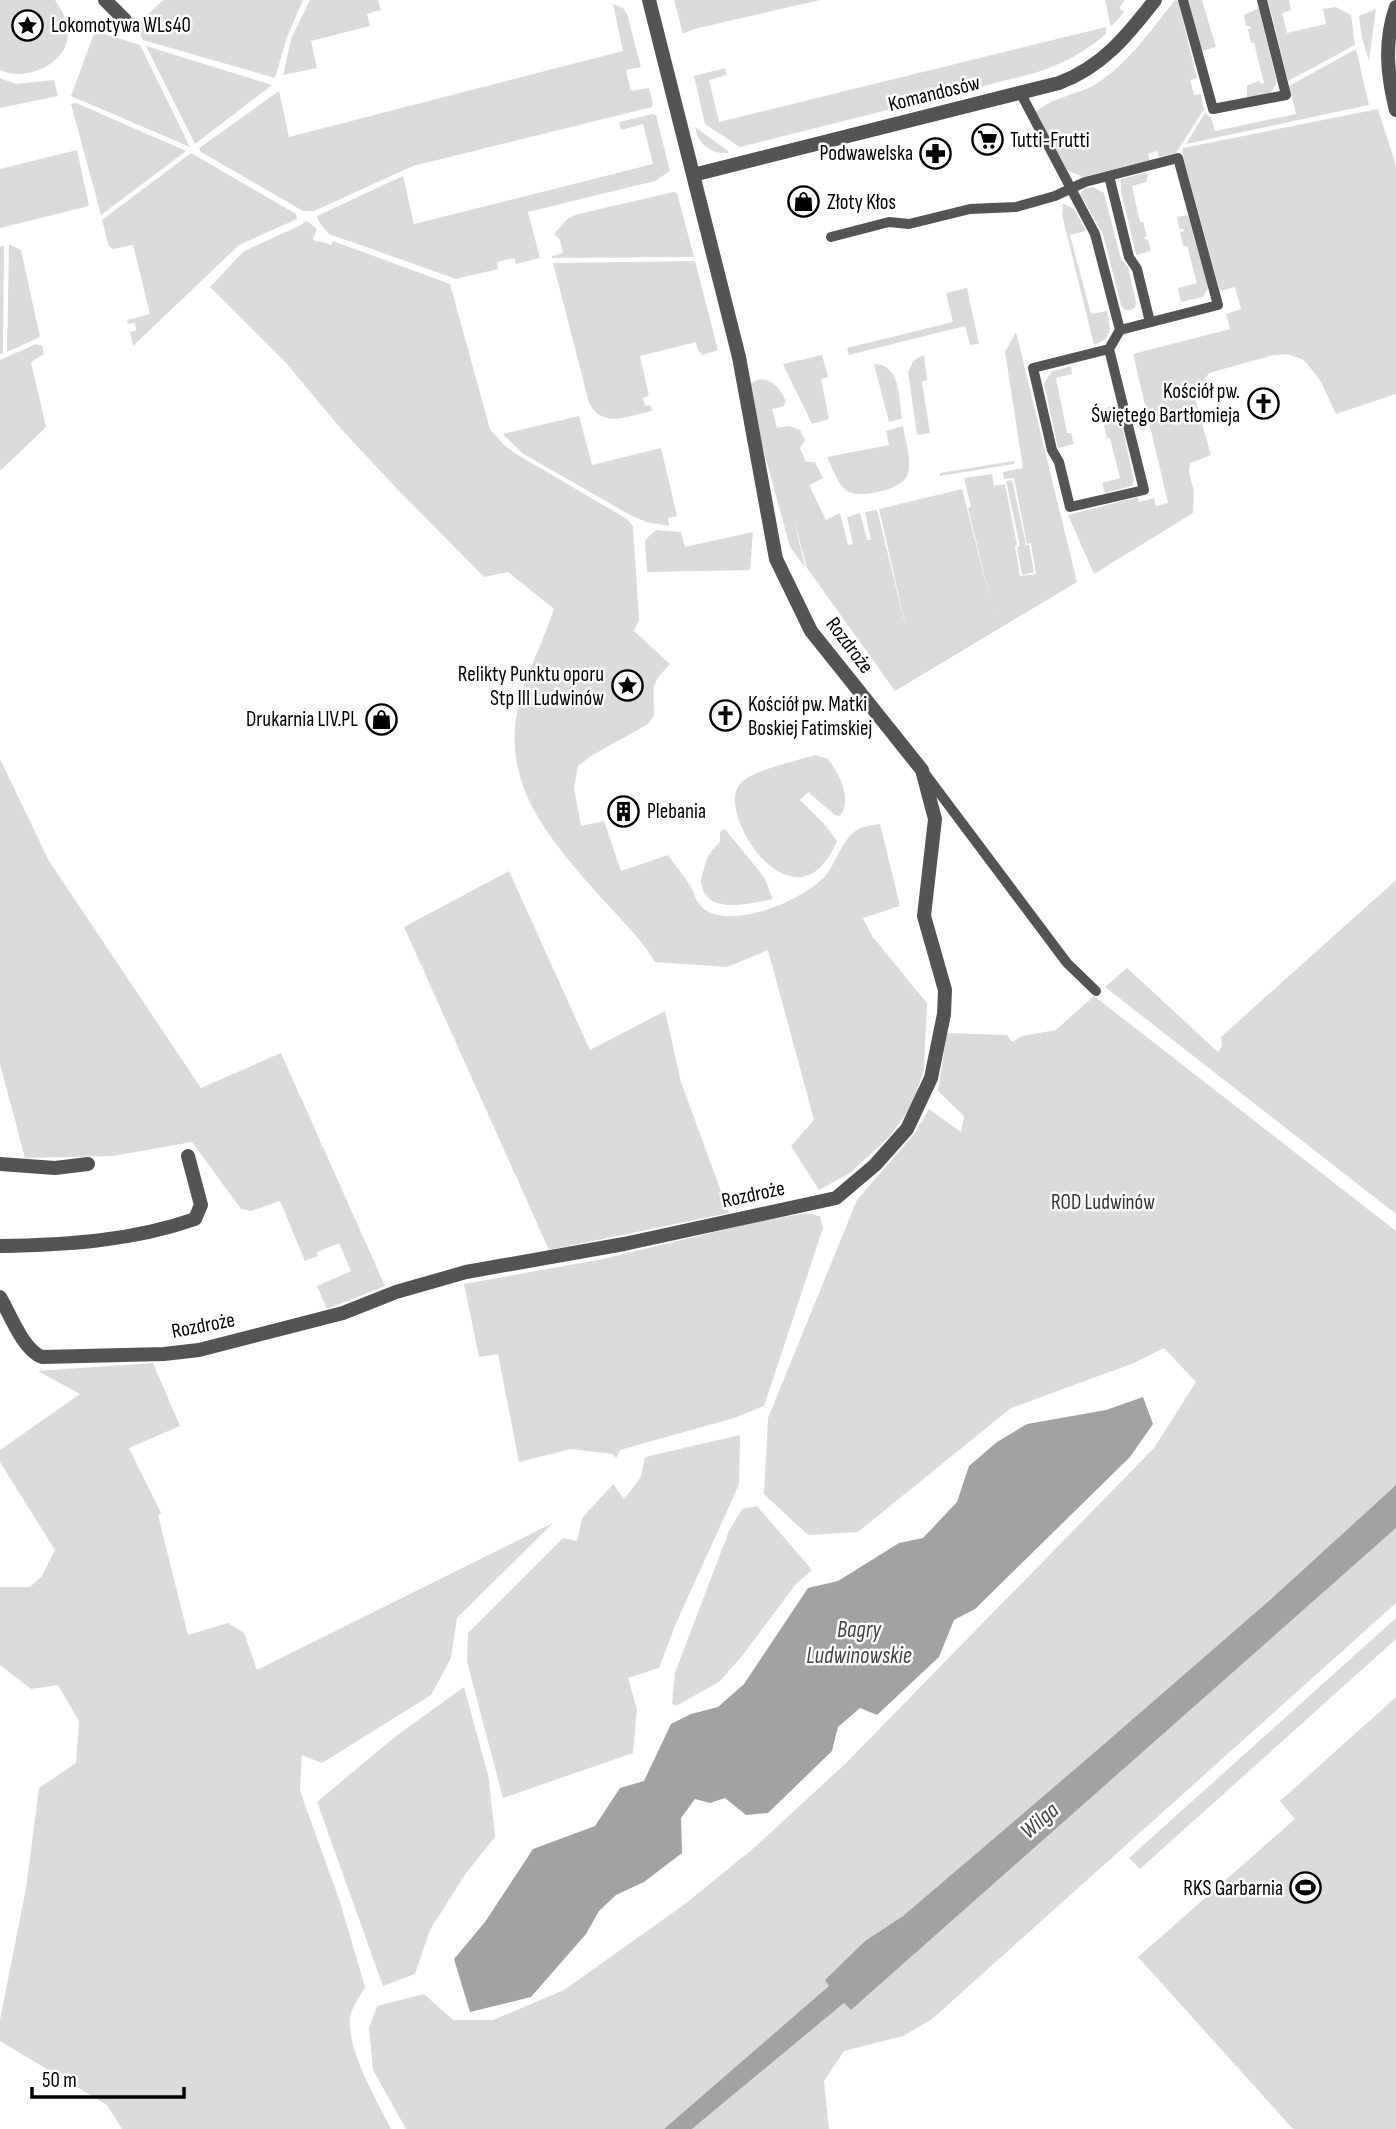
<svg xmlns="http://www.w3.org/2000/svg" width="1396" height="2129" viewBox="0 0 1396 2129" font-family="'Sofia Sans Condensed',sans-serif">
<rect width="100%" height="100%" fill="#fff"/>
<!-- green -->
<path fill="#dbdbdb" d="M0 0H55C62 10 69 23 68 35 66 65 25 82 0 70Z
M163 0H303L287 37 275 78 143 40 136 26Z
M310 0H378L381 10 367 14 370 26 311 41 317 68 283 75 291 39Z
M674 0H820L694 29 683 34Z
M1105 0H1125L1119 8 1124 12 1111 27Z
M1175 0 1178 1 1197 78 1190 80 1194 95 1201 94 1204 109 1176 153 1159 157 1157 151 1148 154 1150 160 1083 177 1067 170 1036 112C1053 97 1077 95 1096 84 1129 63 1151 30 1175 0Z
M1189 0H1202L1216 47 1201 51Z
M1268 0H1289L1291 10 1282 13 1287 33 1326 24 1323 9 1336 7 1351 15 1355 45 1288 81Z
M613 4 623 8 627 14 641 67 626 70 631 91 649 88 653 103 652 107 413 166 314 211H303L201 152 199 148 279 91 289 137 623 51Z
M1259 8 1277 82 1271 93 1250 98 1247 97V85L1260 81 1261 84 1264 83 1254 43H1251L1248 29H1251L1250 26H1246L1244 15Z
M1376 9 1369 61 1362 38 1359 16Z
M1106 27V34C1084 53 1062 64 1035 73L740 147 705 124 694 76 725 68 727 75 709 80 719 122Z
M95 31 140 45 190 147 71 96Z
M146 46 272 85 195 144Z
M1356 49 1369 105 1186 144 1205 113 1211 118 1215 131 1296 114 1289 86Z
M0 78 16 84 54 80 58 96 0 108Z
M76 103 186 151 101 215 71 104Z
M1378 109 1396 166V394L1336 414 1320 380 1304 360 1287 354 1274 355 1209 373 1194 395 1211 455 1190 463 1189 473 1194 491 1193 513 1094 574 1068 515 1138 497 1139 502 1154 498 1156 506 1168 503 1133 354 1230 329 1226 314 1241 309 1235 287 1220 291 1182 152 1183 148Z
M653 114 656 115 670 171 655 181 528 212 540 258 516 264 514 258 497 262 498 269 456 279 329 234 319 222 317 216 403 176 414 224 653 164 643 124 621 130 619 122Z
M695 127 728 151 729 153C711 154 698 145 695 127Z
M77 150 89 206 0 228V169Z
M191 153 296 214 297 219 239 245 133 346 130 332 136 330 135 323 128 324 127 320 150 314 133 245 114 249 109 247 102 220Z
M1144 173 1148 174 1146 182 1132 186 1140 222H1143L1147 236 1144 238 1148 240 1151 251 1136 255 1121 191V179Z
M1093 187 1104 193 1121 259 1128 267 1136 302 1135 307 1131 310H1125L1121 305 1103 234 1080 194 1085 188Z
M674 192 677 193 694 257 552 258V256L563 253 560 240 554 234 567 219 578 214Z
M1063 203 1074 209 1086 231 1070 235 1091 314 1107 311 1110 329 1106 339 1094 345 1062 215Z
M1188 215 1208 288 1203 297 1181 302 1178 288 1197 283 1187 246H1183L1180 232 1184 231 1183 229H1179L1177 217Z
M307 221 317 229 313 239 316 242 319 241 331 245 333 241 450 284 490 429 504 445 516 454 627 519 633 526 639 620 634 631 670 664C649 686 654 686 654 715L648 724 591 756 578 766 574 788 581 826 604 821 621 871 668 855C674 864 681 872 687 881 695 891 694 903 707 911 738 928 803 900 825 876 837 863 842 837 859 829 864 826 874 825 880 824L900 906 863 918 872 936 927 1003 924 1070 912 1105 890 1136 850 1173 819 1190 791 1146 814 1120 768 950 727 967 655 962C643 940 608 906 590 885 542 830 499 777 520 699 528 669 544 640 554 609L508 572 484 577 401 493 342 430 287 364 210 287 244 251 299 226Z
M9 244 21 250 40 337 7 352Z
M4 245 3 353 0 355V247Z
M695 261 718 350 702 355 698 350 696 342 640 356 649 396 643 398 645 406 651 405 652 411C629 416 602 429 589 403L553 263Z
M967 288 979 344 970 345 965 326 849 355 847 348 953 322 946 293Z
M1016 332 1077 582 895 691 807 568 793 517 805 567 790 547 748 393 750 384C766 371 780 387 786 401L784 406 772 409 777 428 789 426 800 430 805 440 800 448 806 462H815L823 478 809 485 826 520 840 513 848 545 853 544 847 517 860 513 867 540H871L865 512 877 510 908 636 879 509 962 489 994 615 968 508 971 506 964 478 992 474 994 486 1005 484 1017 545 1015 546 1020 576 1036 574 1031 543 1027 544 1014 478 1004 479 1003 472 1023 468 1005 352Z
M36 344 42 346 44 354 31 362 46 427 0 471V360Z
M822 355 828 377 821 379 829 419 812 424 783 364Z
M924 355 927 380 922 382 930 433 917 435 908 372 914 360Z
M874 364C901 364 899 399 902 419L889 422Z
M1071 366 1072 374 1056 378 1067 433H1071L1074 444 1058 448 1044 384 1051 372Z
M1117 404 1134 480 1132 486 1105 493 1102 483 1120 478 1110 438H1107L1104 425 1107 424 1106 421H1104L1101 410Z
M579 416 592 465 661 448 677 516 668 518 669 526 646 522 630 515 522 453 503 434Z
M903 426C905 440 913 462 907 476 901 490 859 499 847 491 837 484 832 467 827 457L889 445 886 431Z
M1014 461V464L940 476V473Z
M1012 480 1026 545H1029L1034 572 1022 575 1017 547 1020 546 1006 481Z
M656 530 681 532 685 547 753 532 750 570 647 572 645 540Z
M815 755 828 759C839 773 853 799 840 816L835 815 808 792 800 800 826 826 837 841C796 938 714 813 740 784 752 770 797 761 815 755Z
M0 759 49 861 201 1088 281 1053 385 1286 327 1309 317 1286 351 1271 339 1243 317 1252 318 1256 305 1261 280 1201 251 1211 241 1209 192 1142 113 1156 25 1158 0 1064Z
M725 829 764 877 773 899C753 902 713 915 703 890 701 883 700 881 702 875 708 857 706 856 720 842V832Z
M509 871 590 1050 665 1011 681 1082 729 1213 549 1250 404 927Z
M1396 880V1214L1105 987 1127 968 1218 1052 1222 1046 1221 1037Z
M1094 996 1396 1231V1485L1271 1599 1096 1751 903 1916 865 1941 826 1980 830 1986 664 2129H406L373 2070 369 2028 377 2006 424 1994 453 2020H493L564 1990 685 1904 755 1847 845 1764 1154 1448 1196 1382 1164 1348 1134 1363 1011 1408 858 1532 808 1535 764 1494 768 1418 857 1200 915 1133 929 1109 961 1132 964 1116 938 1091 947 1033 1007 1035 1012 1042 1022 1036 1056 1030Z
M806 1213 820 1216 823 1228 764 1406 734 1418 620 1450 616 1458 613 1454 571 1449 519 1462 498 1354 479 1357 464 1284 603 1259 752 1223Z
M153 1363 180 1426 129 1448 161 1513 158 1515 188 1635 228 1623 244 1633 257 1670 553 1523 457 1618 451 1658 431 1695 322 1763 302 1755 300 1791 340 1902 365 1987C360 1996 352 2007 350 2017 346 2048 377 2101 391 2129H122L107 2105 0 2041V2020L26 1888 39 1788 76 1763 79 1721 58 1685 31 1689 0 1665V1587H30L42 1576 55 1550 0 1462V1450L80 1394 38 1371Z
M740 1435 739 1485 677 1621 659 1668 628 1678 637 1709 633 1753 503 1798 467 1662 468 1633 563 1538 577 1541 582 1518 613 1484 624 1499 641 1477 645 1457Z
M757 1506 812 1570 796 1584 742 1656 719 1682 676 1706 672 1704 675 1673 729 1531 742 1509Z
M1396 1528V1603L932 2019 903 2036 844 2051 824 2081 829 2129H692L844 2003 851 2010Z
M1396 1618V1639L1140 1869 1129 1858Z
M464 1687 489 1779 495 1837 466 1873 430 1930 415 1974 383 1986 317 1802 396 1736Z
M1396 1697V2129H1293L1138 1957 1295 1819 1280 1801Z"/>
<!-- water -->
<path fill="#a2a2a2" d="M1143 1397 1153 1424 1130 1457 975 1609 954 1620 939 1657 877 1715 860 1708 838 1727 832 1751 768 1813 746 1815 725 1798 710 1803 695 1799 681 1818 682 1853 644 1882 616 1895 599 1911 586 1934 531 1997 470 2012 454 1959 485 1922 533 1849 595 1826 620 1788 644 1781 671 1724 691 1714 718 1707 744 1684 808 1588 838 1581 899 1543 923 1538 957 1502 969 1466 997 1442 1027 1424 1106 1410Z
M1396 1485V1528L851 2010 844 2003 692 2129H664L829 1986 825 1980 865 1941 903 1916 1096 1751 1271 1599Z"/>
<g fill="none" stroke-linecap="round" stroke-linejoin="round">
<!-- lane -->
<path stroke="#545454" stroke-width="10" d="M1183 0 1213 109 1286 95 1262 0
M1021 94 1095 234 1120 330 1109 349 1144 490 1070 507 1059 462 1052 450 1033 368 1109 349
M1109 176 1129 257 1137 269 1150 322
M831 237 889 222 909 224 970 209 1016 207 1055 196 1085 182 1178 158 1218 305 1120 330
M926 775 1067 963 1096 991"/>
<!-- street -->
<path stroke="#545454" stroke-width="14" d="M105 0 125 20
M1396 7C1384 41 1387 75 1396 110
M693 175 1059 83C1102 67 1127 36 1155 0
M0 1164 55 1168 88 1164
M0 1246C66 1245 132 1241 195 1219L201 1205 188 1156
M0 1297C10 1314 23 1350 42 1357L164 1354 199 1350 343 1313 396 1292 466 1272 624 1244 836 1198 875 1165 907 1129 931 1078 944 1014 945 990 924 916 935 819 922 770 811 631 776 559 739 357 649 0"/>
</g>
<!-- icons -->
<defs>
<symbol id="sight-ring" viewBox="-11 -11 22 22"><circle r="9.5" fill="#fff" stroke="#000" stroke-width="1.5"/><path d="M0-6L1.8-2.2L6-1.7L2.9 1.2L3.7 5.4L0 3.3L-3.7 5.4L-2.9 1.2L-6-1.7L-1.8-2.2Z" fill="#000"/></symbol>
<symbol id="supermarket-ring" viewBox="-11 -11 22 22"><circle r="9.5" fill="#fff" stroke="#000" stroke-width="1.5"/><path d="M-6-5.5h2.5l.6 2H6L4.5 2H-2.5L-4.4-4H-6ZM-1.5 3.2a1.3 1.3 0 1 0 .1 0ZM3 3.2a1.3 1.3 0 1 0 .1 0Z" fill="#000"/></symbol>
<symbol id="pharmacy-ring" viewBox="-11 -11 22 22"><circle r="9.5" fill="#fff" stroke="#000" stroke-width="1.5"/><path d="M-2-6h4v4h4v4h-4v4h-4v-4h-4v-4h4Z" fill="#000"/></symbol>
<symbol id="shop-ring" viewBox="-11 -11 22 22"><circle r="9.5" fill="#fff" stroke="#000" stroke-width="1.5"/><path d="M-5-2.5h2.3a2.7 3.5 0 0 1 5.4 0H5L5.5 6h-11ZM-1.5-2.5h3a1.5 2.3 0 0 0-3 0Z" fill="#000"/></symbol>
<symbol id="church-ring" viewBox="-11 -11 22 22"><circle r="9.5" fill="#fff" stroke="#000" stroke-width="1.5"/><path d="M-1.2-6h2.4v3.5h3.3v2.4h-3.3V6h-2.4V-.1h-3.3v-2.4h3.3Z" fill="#000"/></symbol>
<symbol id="building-ring" viewBox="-11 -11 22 22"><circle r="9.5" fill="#fff" stroke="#000" stroke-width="1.5"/><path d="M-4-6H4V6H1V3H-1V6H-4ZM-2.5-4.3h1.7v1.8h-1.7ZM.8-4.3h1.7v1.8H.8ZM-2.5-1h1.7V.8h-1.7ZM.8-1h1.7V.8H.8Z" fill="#000"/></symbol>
<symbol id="stadium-ring" viewBox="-11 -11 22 22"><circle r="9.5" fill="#fff" stroke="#000" stroke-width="1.5"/><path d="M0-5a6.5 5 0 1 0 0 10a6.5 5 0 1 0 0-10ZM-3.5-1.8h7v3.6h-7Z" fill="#000"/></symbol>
</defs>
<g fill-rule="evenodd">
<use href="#sight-ring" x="10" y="8" width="35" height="35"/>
<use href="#supermarket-ring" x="970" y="122" width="35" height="35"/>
<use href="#pharmacy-ring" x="918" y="136" width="35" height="35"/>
<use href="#shop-ring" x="786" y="184" width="35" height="35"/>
<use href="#church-ring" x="1246" y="386" width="35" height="35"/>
<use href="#sight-ring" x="610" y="668" width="35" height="35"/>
<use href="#church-ring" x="708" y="698" width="35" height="35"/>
<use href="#shop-ring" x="364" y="702" width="35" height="35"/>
<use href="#building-ring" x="606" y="794" width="35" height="35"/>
<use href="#stadium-ring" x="1288" y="1870" width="35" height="35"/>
</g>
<g text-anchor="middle" stroke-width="5" stroke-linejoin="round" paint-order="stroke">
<!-- poi labels -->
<g font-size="21" fill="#000" stroke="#fff" text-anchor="start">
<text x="51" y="32">Lokomotywa WLs40</text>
<text x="1010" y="147">Tutti-Frutti</text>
<text x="913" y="160" text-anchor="end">Podwawelska</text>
<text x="827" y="209">Złoty Kłos</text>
<text x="1240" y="398" text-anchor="end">Kościół pw.<tspan x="1240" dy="24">Świętego Bartłomieja</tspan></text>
<text x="604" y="681" text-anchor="end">Relikty Punktu oporu<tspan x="604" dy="24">Stp III Ludwinów</tspan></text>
<text x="748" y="711">Kościół pw. Matki<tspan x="748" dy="24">Boskiej Fatimskiej</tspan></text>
<text x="358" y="726" text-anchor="end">Drukarnia LIV.PL</text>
<text x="647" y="818">Plebania</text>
<text x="1283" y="1895" text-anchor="end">RKS Garbarnia</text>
</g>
<!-- street labels -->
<g font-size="21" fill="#000" stroke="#fff">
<text transform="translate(934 93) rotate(-14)" y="7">Komandosów</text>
<text transform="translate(850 645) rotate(53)" y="7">Rozdroże</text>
<text transform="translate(753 1194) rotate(-12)" y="7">Rozdroże</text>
<text transform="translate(203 1325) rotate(-11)" y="7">Rozdroże</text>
</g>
<!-- park labels -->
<g font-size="21" fill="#323232" stroke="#fff">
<text x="1103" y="1209">ROD Ludwinów</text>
</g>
<!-- water labels -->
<g font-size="23" font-style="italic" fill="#434343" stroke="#fff">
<text x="859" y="1637">Bagry<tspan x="859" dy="26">Ludwinowskie</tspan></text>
<text transform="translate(1039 1820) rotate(-41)" y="8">Wilga</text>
</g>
</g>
<!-- scale -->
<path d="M32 2087v10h152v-10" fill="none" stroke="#000000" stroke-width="3.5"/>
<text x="42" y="2087" font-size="21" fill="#000000" stroke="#ffffff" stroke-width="5" paint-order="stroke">50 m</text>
</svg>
